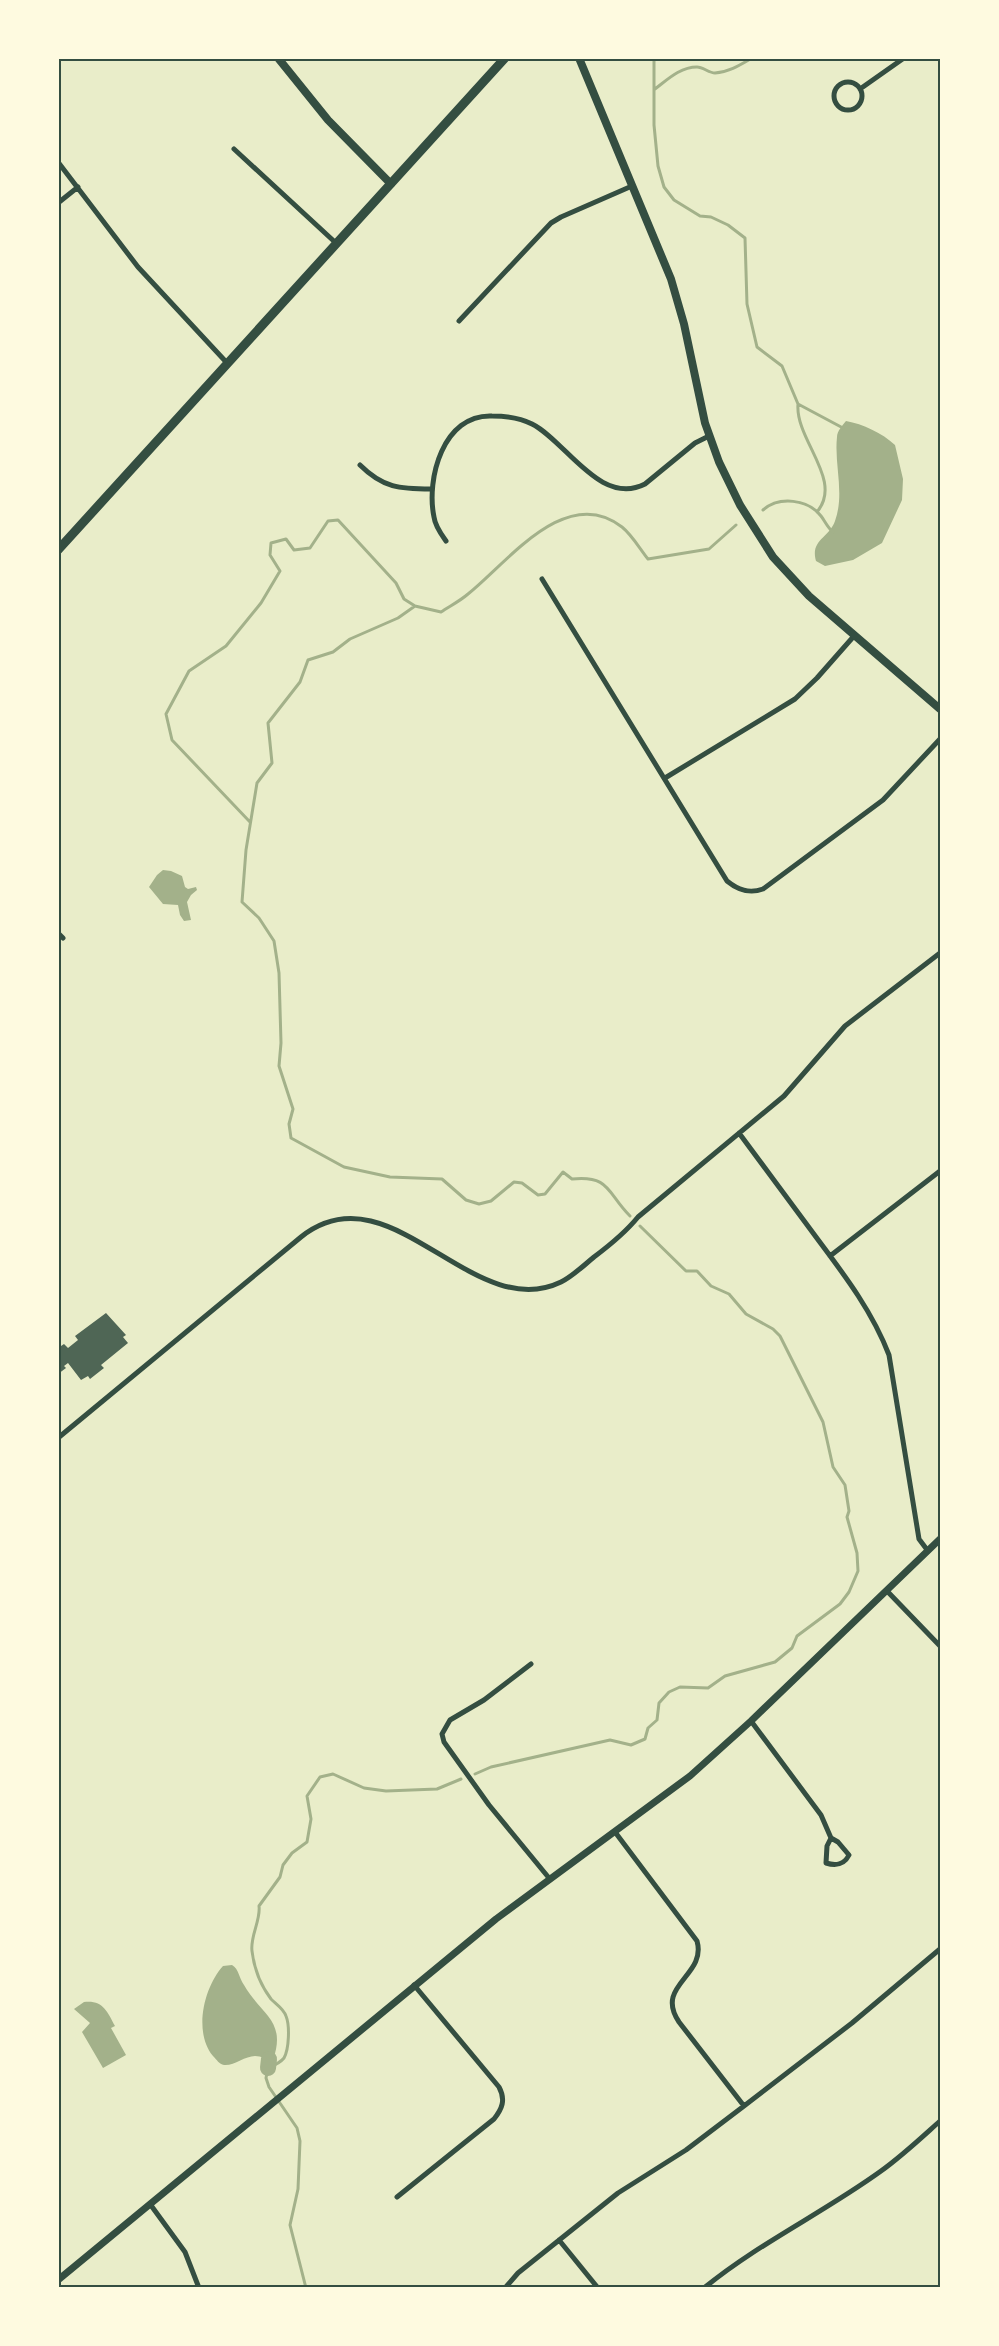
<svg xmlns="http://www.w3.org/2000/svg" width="999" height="2346" viewBox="0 0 999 2346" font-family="Ubuntu,sans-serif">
<rect width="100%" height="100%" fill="#e9edc9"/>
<!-- water -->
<path fill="#a3b18a" d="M846 421C863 424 882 433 895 445L903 479 902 500 882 543 853 560 825 566 816 561C810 540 829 538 835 521 845 493 834 465 837 437 837 431 843 425 846 421Z
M163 870 171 871 182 876 185 887 188 889 196 887 197 890 191 895 187 902 191 920 184 921 180 915 178 905 163 904 149 887 157 875Z
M232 1965C239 1969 239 1978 244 1985 261 2015 287 2020 273 2060 267 2059 261 2056 255 2056 245 2056 234 2066 224 2065 219 2064 217 2060 213 2056 193 2032 204 1987 223 1966Z
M84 2002C103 2000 107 2011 115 2026L111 2028 126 2055 103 2068 82 2032 90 2023 74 2009Z"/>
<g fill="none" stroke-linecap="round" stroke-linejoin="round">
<!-- stream -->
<path stroke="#a3b18a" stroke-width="3" d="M654 58V125L658 166 664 187 674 200 700 216 711 217 728 225 745 238 747 304 757 347 782 366 798 404 843 428
M655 89C667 80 680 67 697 67 703 67 709 73 715 73 729 72 740 65 752 58
M798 404C795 440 844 480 817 512
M763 510C779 496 808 499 821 516 825 521 827 527 833 532
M250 822 172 740 166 714 189 671 226 646 261 603 280 571 270 555 271 543 286 539 294 550 310 548 328 521 338 520 396 583 404 599 415 606
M630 1216C607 1193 610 1175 572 1179L563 1172 545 1194 538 1195 522 1183 514 1182 491 1201 479 1204 466 1200 442 1179 390 1177 344 1167 291 1138 289 1124 293 1109 279 1066 281 1043 279 973 274 941 259 918 242 902 246 850 257 783 272 763 268 723 300 682 308 660 333 652 350 639 398 618 415 606 441 612C450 606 460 601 468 594 507 563 566 483 622 527 632 535 640 549 648 559L709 549 736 525
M475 1774 491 1767 610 1740 631 1745 645 1739 648 1728 657 1720 659 1703 669 1692 680 1687 708 1688 725 1676 775 1662 792 1648 797 1636 840 1604 849 1592 858 1571 857 1553 847 1517 849 1511 845 1485 833 1467 823 1422 780 1336 773 1329 746 1314 729 1294 711 1286 697 1271H686L640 1226
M306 2288 290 2225 298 2189 300 2141 297 2128 269 2087 266 2078 268 2068C273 2066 280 2063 284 2058 289 2049 290 2026 286 2016 284 2009 276 2004 271 1999 261 1986 254 1968 252 1951 250 1936 261 1920 259 1906L280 1877 283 1865 292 1853 307 1842 311 1819 307 1796 320 1777 333 1774 364 1788 386 1791 437 1789 461 1779"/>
<!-- river -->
<path stroke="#a3b18a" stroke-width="16" d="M268 2068 269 2059"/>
</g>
<!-- building -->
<path fill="#4f6655" d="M106 1313 126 1335 123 1337 128 1343 101 1365 104 1368 90 1379 88 1376 81 1380 68 1363 64 1366 66 1368 58 1374V1348L64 1344 68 1348 78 1340 75 1336Z"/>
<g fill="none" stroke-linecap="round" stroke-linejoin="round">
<!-- minor -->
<path stroke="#344e41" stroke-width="5" d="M834 96a14 14 0 1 1 28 0a14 14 0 1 1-28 0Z
M860 89 904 58
M234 149 337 244
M58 162 138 267 228 364
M58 203 78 187
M459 321 551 223 561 217 632 186
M360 465C383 488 400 489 431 489
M446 541C441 534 435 526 434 517 426 479 443 414 492 416 505 416 520 418 532 424 566 441 600 507 645 484L695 443 709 436
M542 579 727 881C738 890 749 894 763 889L883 800 940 739
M665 778 795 699 817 678 854 636
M58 933 63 938
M739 1133C766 1169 792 1205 819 1241 846 1277 873 1313 889 1355L919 1539 928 1551
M830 1256 940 1171
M58 1438 301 1237C390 1166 472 1325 561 1282 573 1276 583 1266 594 1257 610 1245 625 1233 638 1217L784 1096 845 1026 940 953
M887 1591 940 1646
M531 1664 484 1700 450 1720 442 1734 444 1742 489 1805 549 1878
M751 1721 821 1815 831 1838 827 1846 826 1863C836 1866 844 1865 849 1855L838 1842 831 1838
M615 1832 697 1941C707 1976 654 1985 679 2022L744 2106
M397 2197 494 2119C502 2109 506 2100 499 2087L414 1985
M150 2204 185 2252 199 2288
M559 2240 598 2288
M505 2288 518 2273 618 2193 686 2150 744 2106 852 2023 940 1949
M704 2288C759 2243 823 2213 881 2171 902 2156 921 2138 940 2121"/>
<!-- tertiary -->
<path stroke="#344e41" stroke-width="7" d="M58 2280 496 1919 690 1776 751 1721 940 1539"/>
<!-- secondary -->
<path stroke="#344e41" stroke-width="8" d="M278 58 328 120 391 184
M579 58 671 279 684 324 705 423 719 462 740 505 773 557 809 596 940 709"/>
<!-- primary -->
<path stroke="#344e41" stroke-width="9" d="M58 550 505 58"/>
</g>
<!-- border -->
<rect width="999" height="2346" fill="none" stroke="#fefae0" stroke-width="120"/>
<rect x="60" y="60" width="879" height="2226" fill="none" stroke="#344e41" stroke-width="2"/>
</svg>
